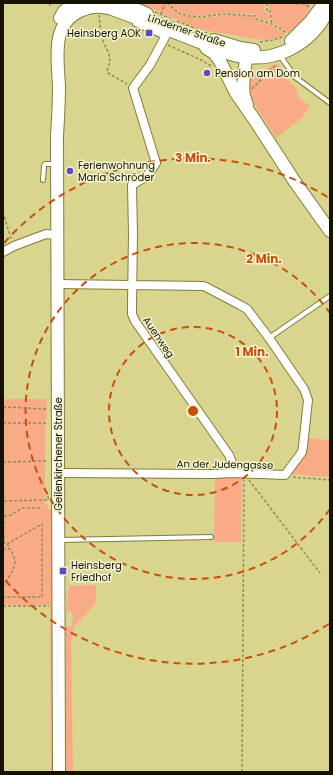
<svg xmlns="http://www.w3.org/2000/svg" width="333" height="775" viewBox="0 0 333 775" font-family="Poppins,sans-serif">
<rect width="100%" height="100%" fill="#d9d58e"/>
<!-- green -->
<path fill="#f9ab87" d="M141 3H166L179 13 190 17 201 18 227 15 254 16 256 20 280 29 286 35C264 43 255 39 234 35 223 33 212 32 201 29 180 22 160 12 141 3Z
M169 3H265L264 11 269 13 271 23 257 18 255 14 223 13 201 16 190 15 180 12Z
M269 3H308L309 4C312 17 297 26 288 33L282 28 273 23 271 11 269 10Z
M276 64H278L280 66 284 75 297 90 298 96 302 100 310 106 302 118 276 138 251 100 249 80 252 74 258 73Z
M3 399H47V419H45V505H48V509H50L53 510 54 772H51L50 605H3Z
M307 438 330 440V477L289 474 305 453 307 448Z
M215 476 242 477 241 542H214Z
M96 585V603L74 627 71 643 73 772H66V626H72L73 613 66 611 69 586Z"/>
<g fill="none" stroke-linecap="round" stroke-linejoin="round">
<defs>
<path id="lane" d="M135 24 165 37
M279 54 295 77 330 103
M43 180 44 166 45 164H57
M269 338 330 296
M59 540 211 537"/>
<path id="street" d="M171 26 150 65 133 88 156 163 147 176 132 185 133 234 132 306V314L135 321 229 455 232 463 233 473
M3 252 14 246 46 234 57 235
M58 284 203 286 206 287 240 305 247 309 269 338 304 389 308 400 303 446 302 452 285 475 233 473 213 474 58 473"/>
<path id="secondary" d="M122 3 147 14
M60 18 64 11 76 3
M214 40 240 48 254 50
M291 41 311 21 324 3
M206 48 214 53 220 61 236 93 254 119 295 182 330 231
M246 49C247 65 241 81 244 96 245 99 246 102 247 105
M59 772 57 136C58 120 59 103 59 87 58 59 50 23 82 10 94 6 100 6 112 9L169 30 230 54C272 66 313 46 330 6"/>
</defs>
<!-- lane casing -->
<use href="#lane" stroke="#817d38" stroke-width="6"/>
<!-- street casing -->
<use href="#street" stroke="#817d38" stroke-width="10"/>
<!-- secondary casing -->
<use href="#secondary" stroke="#817d38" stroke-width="14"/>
<!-- path -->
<path stroke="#908c59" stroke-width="1.5" stroke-dasharray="3 2" stroke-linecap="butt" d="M50 3V5L54 3
M167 3 179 13 189 16 200 17 225 14 255 16 256 19C267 23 278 25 286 33
M267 3V11H270L272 24
M302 3 310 7
M297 5 298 3
M155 12 170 18
M161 14 165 3
M99 15C100 22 100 31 102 38 106 51 114 55 107 71L108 73 127 84
M177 21 207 33
M260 42 273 40 283 37
M168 45 201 60 211 66
M252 89 276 64
M3 212 11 239
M3 407 46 409
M3 421 4 407
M3 423H47
M3 431 4 543 7 544 42 524V597H3
M3 462 47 461
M293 477 330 480
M249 480 320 573
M4 501 48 500V494
M4 516 11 515 22 508H42
M3 549H10L8 545
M3 586C8 579 14 570 15 562 15 557 12 553 10 549
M3 606H49
M242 772 244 480"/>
<!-- lane -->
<use href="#lane" stroke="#fff" stroke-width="4"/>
<!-- street -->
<use href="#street" stroke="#fff" stroke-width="8"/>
<!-- secondary -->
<use href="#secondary" stroke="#fff" stroke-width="12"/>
</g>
<!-- distance rings -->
<g fill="none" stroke="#c84e0a" stroke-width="2" stroke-dasharray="7 5">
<circle cx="193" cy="411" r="84"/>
<path d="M330 509A168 168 0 1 1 330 313"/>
<path d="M329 624A253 253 0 0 1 4 579M4 243A253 253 0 0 1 329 198"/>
</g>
<!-- markers -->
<g fill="#5e49c2" stroke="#f5f4d1" stroke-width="1.5">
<rect x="145" y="29" width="8" height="8" rx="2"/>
<circle cx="207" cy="73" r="4"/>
<circle cx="70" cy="171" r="4"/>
<rect x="59" y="567" width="8" height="8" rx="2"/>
</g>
<g text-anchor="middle" stroke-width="3" stroke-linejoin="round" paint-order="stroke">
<!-- street labels -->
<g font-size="10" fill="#151200" stroke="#f5f4d1">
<text transform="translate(187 30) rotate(19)" y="4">Linderner Straße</text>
<text transform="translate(159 337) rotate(56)" y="4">Auenweg</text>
<text transform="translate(58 454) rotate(-90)" y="4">Geilenkirchener Straße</text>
<text transform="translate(225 464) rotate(1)" y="4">An der Judengasse</text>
</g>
<!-- poi labels -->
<g font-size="10" fill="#151200" stroke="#f5f4d1" text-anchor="start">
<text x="141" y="37" text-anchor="end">Heinsberg AOK</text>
<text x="215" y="77">Pension am Dom</text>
<text x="78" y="169">Ferienwohnung<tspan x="78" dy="12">Maria Schröder</tspan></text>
<text x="71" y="569">Heinsberg<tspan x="71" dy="12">Friedhof</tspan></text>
</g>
</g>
<circle cx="193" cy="411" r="6" fill="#c84e0a" stroke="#f5f4d1" stroke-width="2"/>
<g font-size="12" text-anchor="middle" font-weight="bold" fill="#c84e0a" stroke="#f5f4d1" stroke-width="3" stroke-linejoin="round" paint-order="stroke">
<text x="193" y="162">3 Min.</text>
<text x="264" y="263">2 Min.</text>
<text x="252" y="356">1 Min.</text>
</g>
<!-- border -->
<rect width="333" height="775" fill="none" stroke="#151200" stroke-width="8"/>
</svg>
